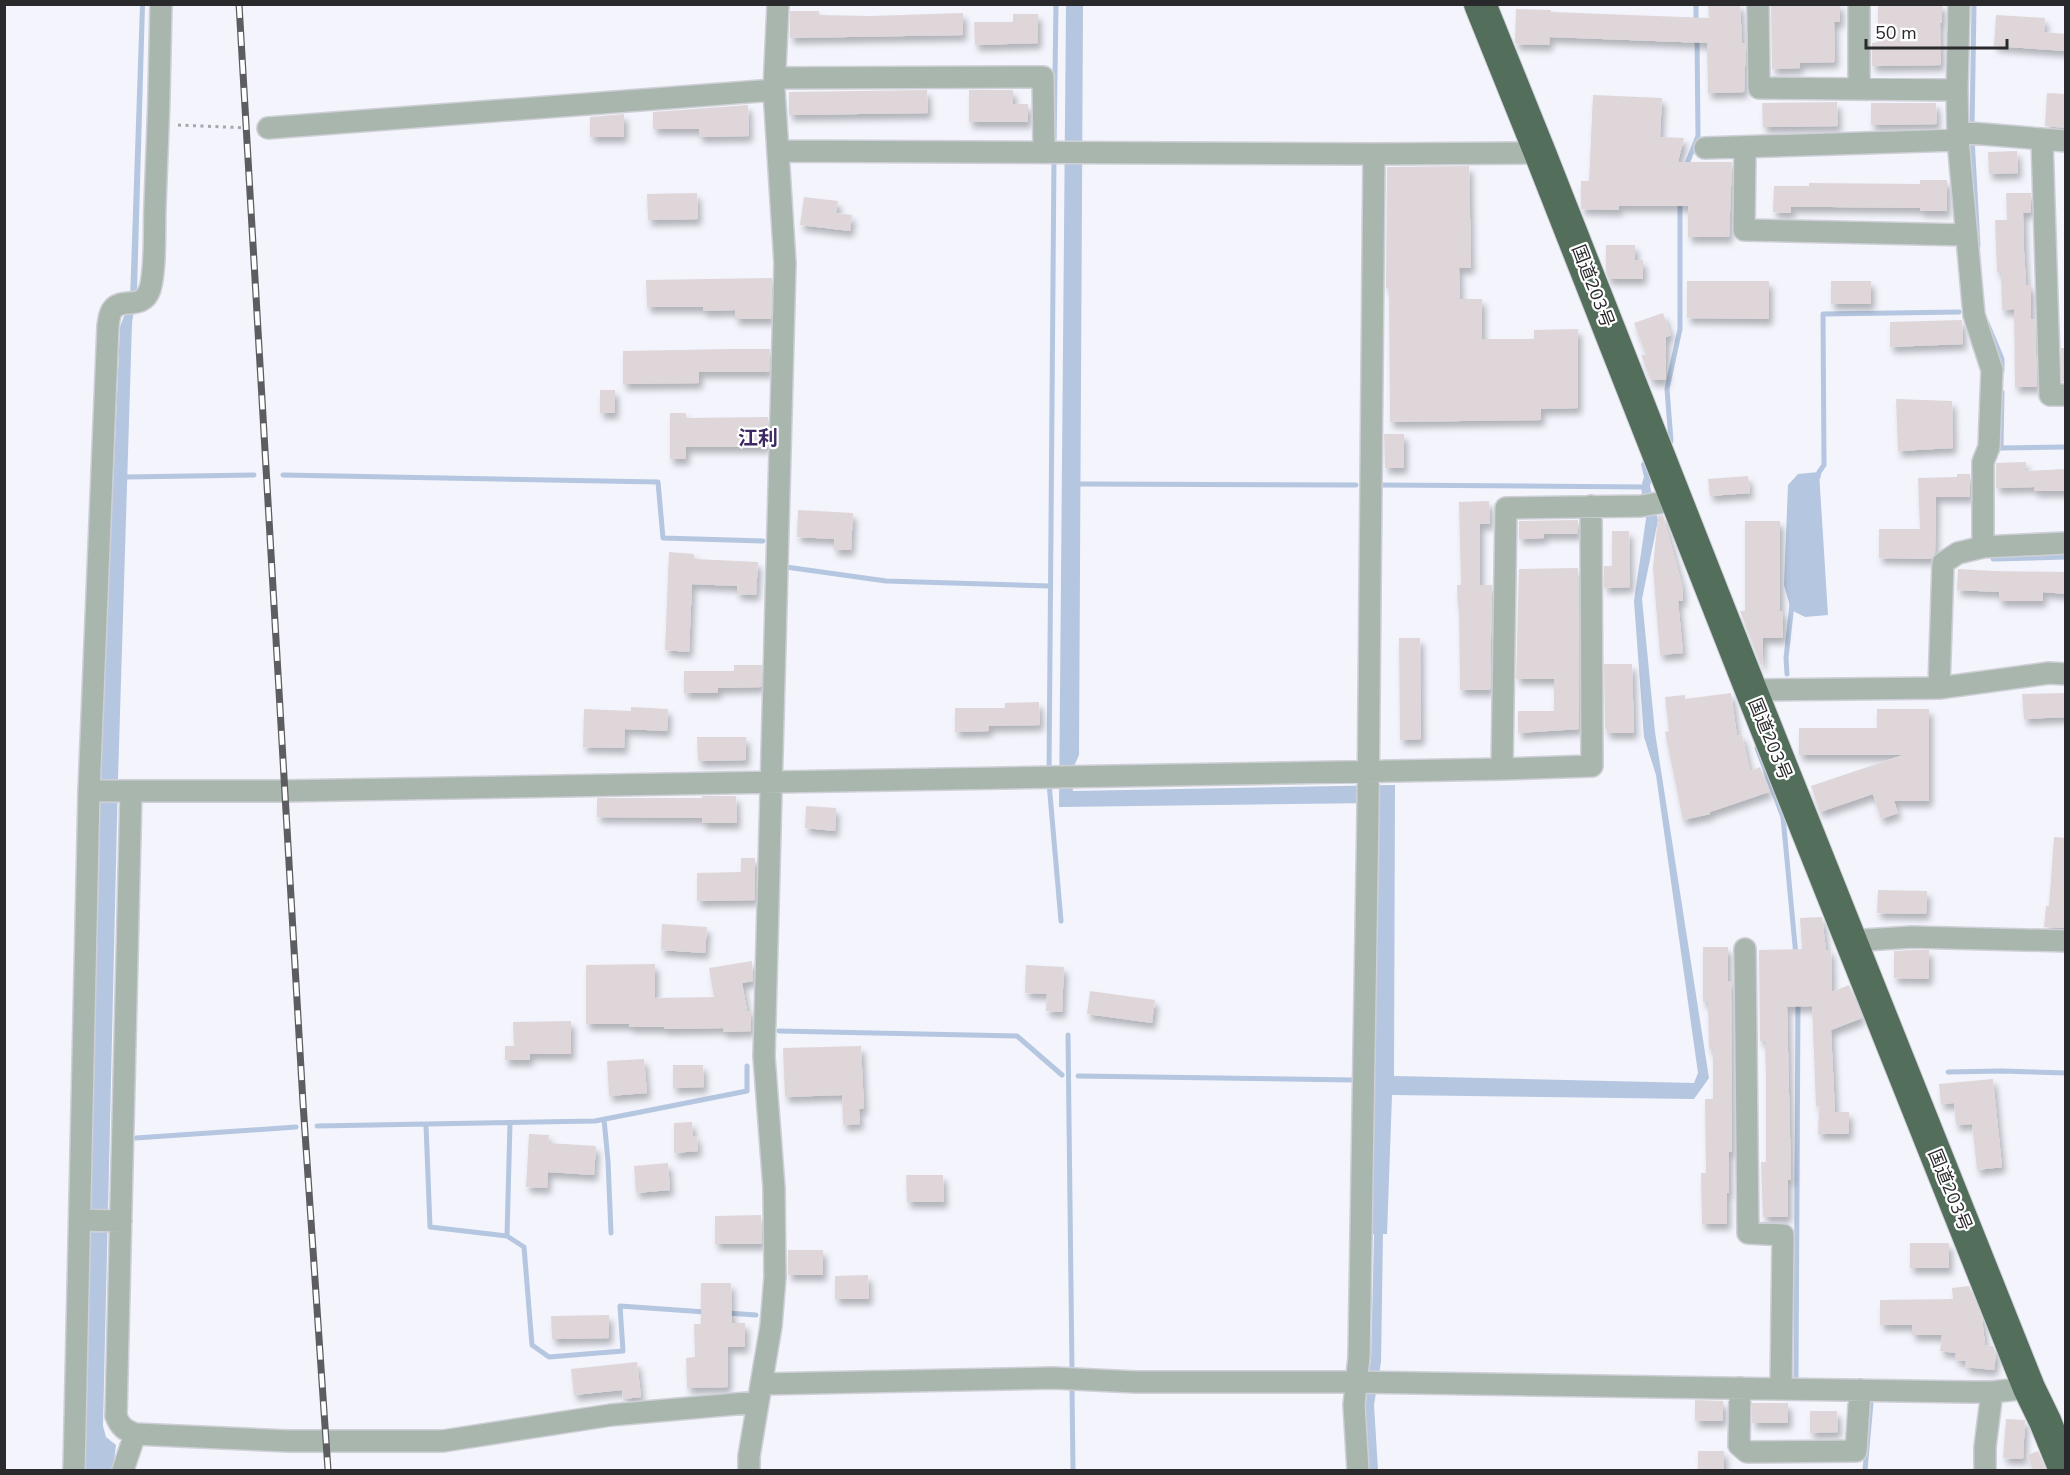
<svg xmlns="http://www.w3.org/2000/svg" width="2070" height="1475" viewBox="0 0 2070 1475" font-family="'Nunito Sans','Noto Sans JP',sans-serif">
<defs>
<filter id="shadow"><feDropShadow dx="3.5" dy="6" stdDeviation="3" flood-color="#0004"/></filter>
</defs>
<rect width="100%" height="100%" fill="#f3f4fc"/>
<!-- water -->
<path fill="#b5c6e0" d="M145 4 137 291 132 323 118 778 103 1426 106 1437 116 1445 113 1470H84L100 777 120 327 130 300 140 5Z
M1083 4 1079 755 1071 773 1073 791 1395 785 1394 1076 1694 1083 1698 1073 1656 775 1644 737 1634 601 1646 519 1641 487 1644 477 1641 464 1645 458 1653 474 1650 486 1658 520 1642 599 1655 732 1709 1078 1694 1099 1392 1095 1387 1234H1383L1381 1362 1374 1405 1378 1470H1369L1364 1404 1371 1360 1374 1234H1371L1377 803 1059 807 1066 5Z
M1819 472 1828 615 1805 617 1791 610 1784 585 1788 485 1798 474Z"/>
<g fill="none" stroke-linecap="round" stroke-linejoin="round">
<!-- stream -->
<path stroke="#b5c6e0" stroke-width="5" d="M1696 4V24
M1972 129 1974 4
M1972 138 1978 246
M1054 147 1056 4
M1685 169 1698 136 1697 36
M1987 323 2002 359V371
M2002 392 2001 448 2066 447
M1671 441 1667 389 1680 329V201
M283 475 658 482 663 538 763 541
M127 477 254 475
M1818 477 1819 472 1824 465 1823 314 1959 312
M1081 484 1356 485
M1382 485 1641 487
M1993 559 2066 557
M786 567 886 581 1050 586
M1787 674 1786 658 1792 604
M1757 748 1783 817 1796 956
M1049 774 1054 156
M1049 783 1061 921
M779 1031 1017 1036 1062 1075
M1068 1035 1072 1371
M1948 1072 2001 1071 2066 1073
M1078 1076 1353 1080
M604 1119 608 1161 611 1233
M426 1125 430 1227 507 1236 524 1247 532 1345 549 1357 623 1351 620 1306 705 1312
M317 1126 595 1121 747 1091V1066
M136 1138 296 1127
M507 1236 510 1123
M727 1313 756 1315
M1796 1379 1798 1001
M1072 1388 1073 1470
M1864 1402 1871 1403 1865 1470"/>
</g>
<!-- building -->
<path fill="#dfd6da" filter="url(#shadow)" d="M1708 4H1740L1742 43H1746L1744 92 1708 93 1707 43 1550 37 1549 45 1516 44 1515 42 1516 9 1551 10V12L1709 18Z
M1771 4H1840V22H1834L1835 62 1800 63V68L1772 69Z
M1878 4H1942V23H1940L1941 65 1872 66V43L1878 42Z
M790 11H819V15L870 16 963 13V35L790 38Z
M1013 14H1038V43L975 45 974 22H1013Z
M1996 15 2045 18 2044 32 2066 34V51L1994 46Z
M927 90 928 113 789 115V92Z
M969 90H1013V104H1028V122H969Z
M2047 93 2066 94V128L2045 126Z
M1593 95 1662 98 1660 137 1684 138 1678 162H1732L1729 237H1688V206H1619V210L1581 209V181H1589Z
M1837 102 1838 126 1763 127 1762 103Z
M1871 103H1936L1937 124 1871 125Z
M748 105 749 136 699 137V129H653V112Z
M624 114V137H590V117Z
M2017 151 2018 173 1989 174 1988 152Z
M1469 166 1471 268H1459L1460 299H1482V339H1534V330L1578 329V408L1541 409V420L1390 422 1389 288H1386L1387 167Z
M1920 180H1947V211H1920V208L1832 207H1791V213L1773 212 1774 186H1809V183L1920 184Z
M697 193 698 219 648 220 647 194Z
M2006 193H2031V212L2023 213 2024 251 2026 285H2031V319H2035L2037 387H2015L2014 309 2002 310 2001 272H1997L1995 220H2007Z
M804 197 838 201 836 213 852 215 850 231 800 225Z
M1606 245H1635V260H1643V279H1609L1606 273Z
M772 278 771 319H735V310L703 311V307H647L646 280Z
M1687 281H1769V319L1687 318Z
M1831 281H1871V304H1831Z
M1663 313 1671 335 1666 337V380H1651L1641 355H1646L1634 323Z
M1962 320 1963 344 1890 347V322Z
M2061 348H2066V382H2062Z
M733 349H770L769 372H699V383L623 384V351Z
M600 390H615V413H600Z
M1896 399 1952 401 1953 448 1898 451Z
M670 413H686V418L768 417 767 447H686V459H670Z
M1384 434H1404V468H1385Z
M2026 462V471L2066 469V491H2034V487L1996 488V463Z
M1957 474H1970V497H1936L1935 553 1931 559 1879 558V529H1920L1918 478 1957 477Z
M1748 476 1750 493 1710 496 1708 479Z
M1489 501 1490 524H1480V585H1492L1490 690H1460L1459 607H1458L1457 585H1461L1459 502Z
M798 510 853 513 851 550H834V539L797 537Z
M1663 515 1682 585 1683 601H1678L1683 653 1660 655 1653 568 1658 516Z
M1578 520V534H1544V538L1519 539V521Z
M1745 521H1780V611H1783V638H1763L1762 668 1740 611H1745Z
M1612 531H1629L1630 587 1604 588V566H1612Z
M669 552 694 554V559L758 562 756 595 737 594V586L692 584 689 652 665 650Z
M1578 568 1579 729 1518 733V711H1554V679H1516L1519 569Z
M1958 569 1993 571 2066 572V594L2043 592V601H1999V592L1957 590Z
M1399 638H1420L1421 739 1400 740Z
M1604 664H1632L1634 733H1607V729H1605Z
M734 665H762L761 687 718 688V693H684V671H734Z
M1731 693 1737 736 1742 735 1750 771 1760 767 1769 792 1710 812V814L1683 820 1665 732 1669 731 1665 697 1685 695V699Z
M2066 693V717L2024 719 2022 694Z
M1039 702 1040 725 989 726V731L955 732V708H1005V703Z
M631 707 668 709 667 731 625 729 624 748 583 747 584 709 631 711Z
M1877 709H1929V801H1894L1898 813 1881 819 1873 794 1820 812 1811 786 1903 755H1799V728H1877Z
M697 737H746V760L698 761Z
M702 796H736L737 823H702V818L597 817V798H702Z
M806 806 836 808 835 831 805 828Z
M2054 837 2066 838V928L2044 927 2046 906H2049Z
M741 858H755V900L697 901V873L741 872Z
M1878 890 1927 891 1926 914 1877 913Z
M1822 917 1826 950H1831L1832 992 1849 985 1862 1018 1831 1030 1835 1112H1849V1134H1818L1819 1106H1816L1812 1006 1787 1007 1791 1180H1788V1217H1763L1761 1162H1766V1079L1765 1041H1760L1759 950 1802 949 1800 918Z
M662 924 707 927 705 953 661 950Z
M1703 947H1728V981H1731L1732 1152H1729V1193H1727V1224H1702L1701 1173H1706L1705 1099H1713V1049H1709L1708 1002H1703Z
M1912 950H1929V979L1894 978V951Z
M752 961 753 981 742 983 747 1011H751V1031L723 1032V1028L664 1029V1027H629V1024H586V965L655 964V998L714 997 709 968Z
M1026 965 1064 967 1062 1012 1046 1011 1047 994 1025 993Z
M1090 991 1155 1000 1152 1023 1087 1014Z
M571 1021V1054H530V1060H505V1046H514L513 1022Z
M861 1046 864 1109H859L860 1124 843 1125 842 1095 785 1097 783 1048Z
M644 1059 647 1093 609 1096 607 1061Z
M673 1065H703L704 1087 673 1088Z
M1993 1079 2002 1167 1977 1170 1972 1124 1956 1125 1954 1103 1941 1104 1939 1084Z
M692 1122 693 1137 697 1136 698 1151 674 1153V1123Z
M529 1134 549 1135 548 1143 596 1146 594 1175 548 1172 547 1188 526 1187Z
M668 1163 670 1190 636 1193 634 1166Z
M906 1175H943L944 1202H907Z
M761 1215 762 1244H715V1216Z
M1910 1243H1949V1268H1910Z
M788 1250H823V1275H788Z
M868 1275 869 1299H835V1276Z
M701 1283H731L732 1323H745V1347H728V1387L687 1388 686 1358 695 1357 694 1324H701Z
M1969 1286 1982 1318 1985 1345 1993 1346 1996 1354 1994 1370 1965 1367 1966 1361 1955 1360 1956 1353 1940 1351 1942 1335H1912V1325H1880V1300L1953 1299 1952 1288Z
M609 1315V1338L552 1339 551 1316Z
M637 1362 641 1397 623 1399 622 1390 574 1395 571 1369Z
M1695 1400 1723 1401V1421H1695Z
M1752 1403H1788V1423H1752Z
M1810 1411H1837L1838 1432 1810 1433Z
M2006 1419 2025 1420 2023 1459 2003 1458Z
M1698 1451H1724V1470H1698Z
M2038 1451 2046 1470H2033L2027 1455Z"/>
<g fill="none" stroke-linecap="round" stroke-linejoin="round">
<defs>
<path id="minor" d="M1758 4 1759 88 1957 90
M1859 4V89
M775 78 1043 77 1044 152
M268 128 774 90
M1958 132 2066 141
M2042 139 2050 395H2066
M1745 147 1744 230 1967 235
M1705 148 1958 140
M779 151 1374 154 1540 153
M1983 547 2066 543
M1939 688 1943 563 1958 553 1983 547V462L1989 447 1992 370 1974 315 1958 140 1957 90 1959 4
M1751 690 1939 688 2049 673 2066 674
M1502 769 1592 766 1591 506
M89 791H284L1502 769 1506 508 1641 506 1676 500
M131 791 116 1416C120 1427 125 1430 135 1434
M1852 944 1865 940 1912 937 2066 941
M1745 949 1748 1233 1783 1235 1781 1388
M80 1220 121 1221
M761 1384 1053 1378 1136 1382H1355L1969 1392H1992L2029 1388
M1740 1388 1739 1445 1747 1452 1856 1451 1860 1390
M74 1470 89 791 108 326C109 321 109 313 113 309 122 297 143 311 150 289 156 268 154 229 155 206 158 139 160 72 161 4
M123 1470 135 1434 288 1441H443L611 1415 758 1402
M749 1470V1456L771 1326 775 1277 774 1188 764 1056 785 263 774 90 778 4
M1358 1470 1354 1405 1359 1357 1368 810 1374 154
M1985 1470V1447L1992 1392"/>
<path id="highway" d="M1480 4 1540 153 1751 690 2029 1388 2045 1421 2065 1470"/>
</defs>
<!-- minor casing -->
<use href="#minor" stroke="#cfd0d7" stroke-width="24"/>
<!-- highway casing -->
<use href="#highway" stroke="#cfd0d7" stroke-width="34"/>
<!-- path -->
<path stroke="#a6a7ad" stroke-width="3" stroke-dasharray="3 4.5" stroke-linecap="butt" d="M178 125 249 128"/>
<!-- minor -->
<use href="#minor" stroke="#a9b6ad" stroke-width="21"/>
<!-- highway -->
<use href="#highway" stroke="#546e5c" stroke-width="32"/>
<defs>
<path id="rail" d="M239 4 303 1103 328 1470"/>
</defs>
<!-- rail casing -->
<use href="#rail" stroke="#5c5c61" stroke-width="7"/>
<!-- rail -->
<use href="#rail" stroke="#fff" stroke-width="4.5" stroke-dasharray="14" stroke-linecap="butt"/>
</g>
<g text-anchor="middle" stroke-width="4.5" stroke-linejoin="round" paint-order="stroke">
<!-- street labels -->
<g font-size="18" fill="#2a2a2d" stroke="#fff">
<text transform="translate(1593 286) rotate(69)" y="6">国道203号</text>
<text transform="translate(1770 739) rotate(68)" y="6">国道203号</text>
<text transform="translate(1950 1190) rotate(68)" y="6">国道203号</text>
</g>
<!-- neighbourhood labels -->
<g font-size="20" font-weight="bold" fill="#3c2964" stroke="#fff">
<text x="758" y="445">江利</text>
</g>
</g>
<!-- border -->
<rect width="2070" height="1475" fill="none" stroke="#2a2a2d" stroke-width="12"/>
<!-- scale -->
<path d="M1866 39v9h141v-9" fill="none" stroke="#2a2a2d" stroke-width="3"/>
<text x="1875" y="39" font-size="18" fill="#2a2a2d" stroke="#ffffff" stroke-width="4.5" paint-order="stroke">50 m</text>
</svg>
